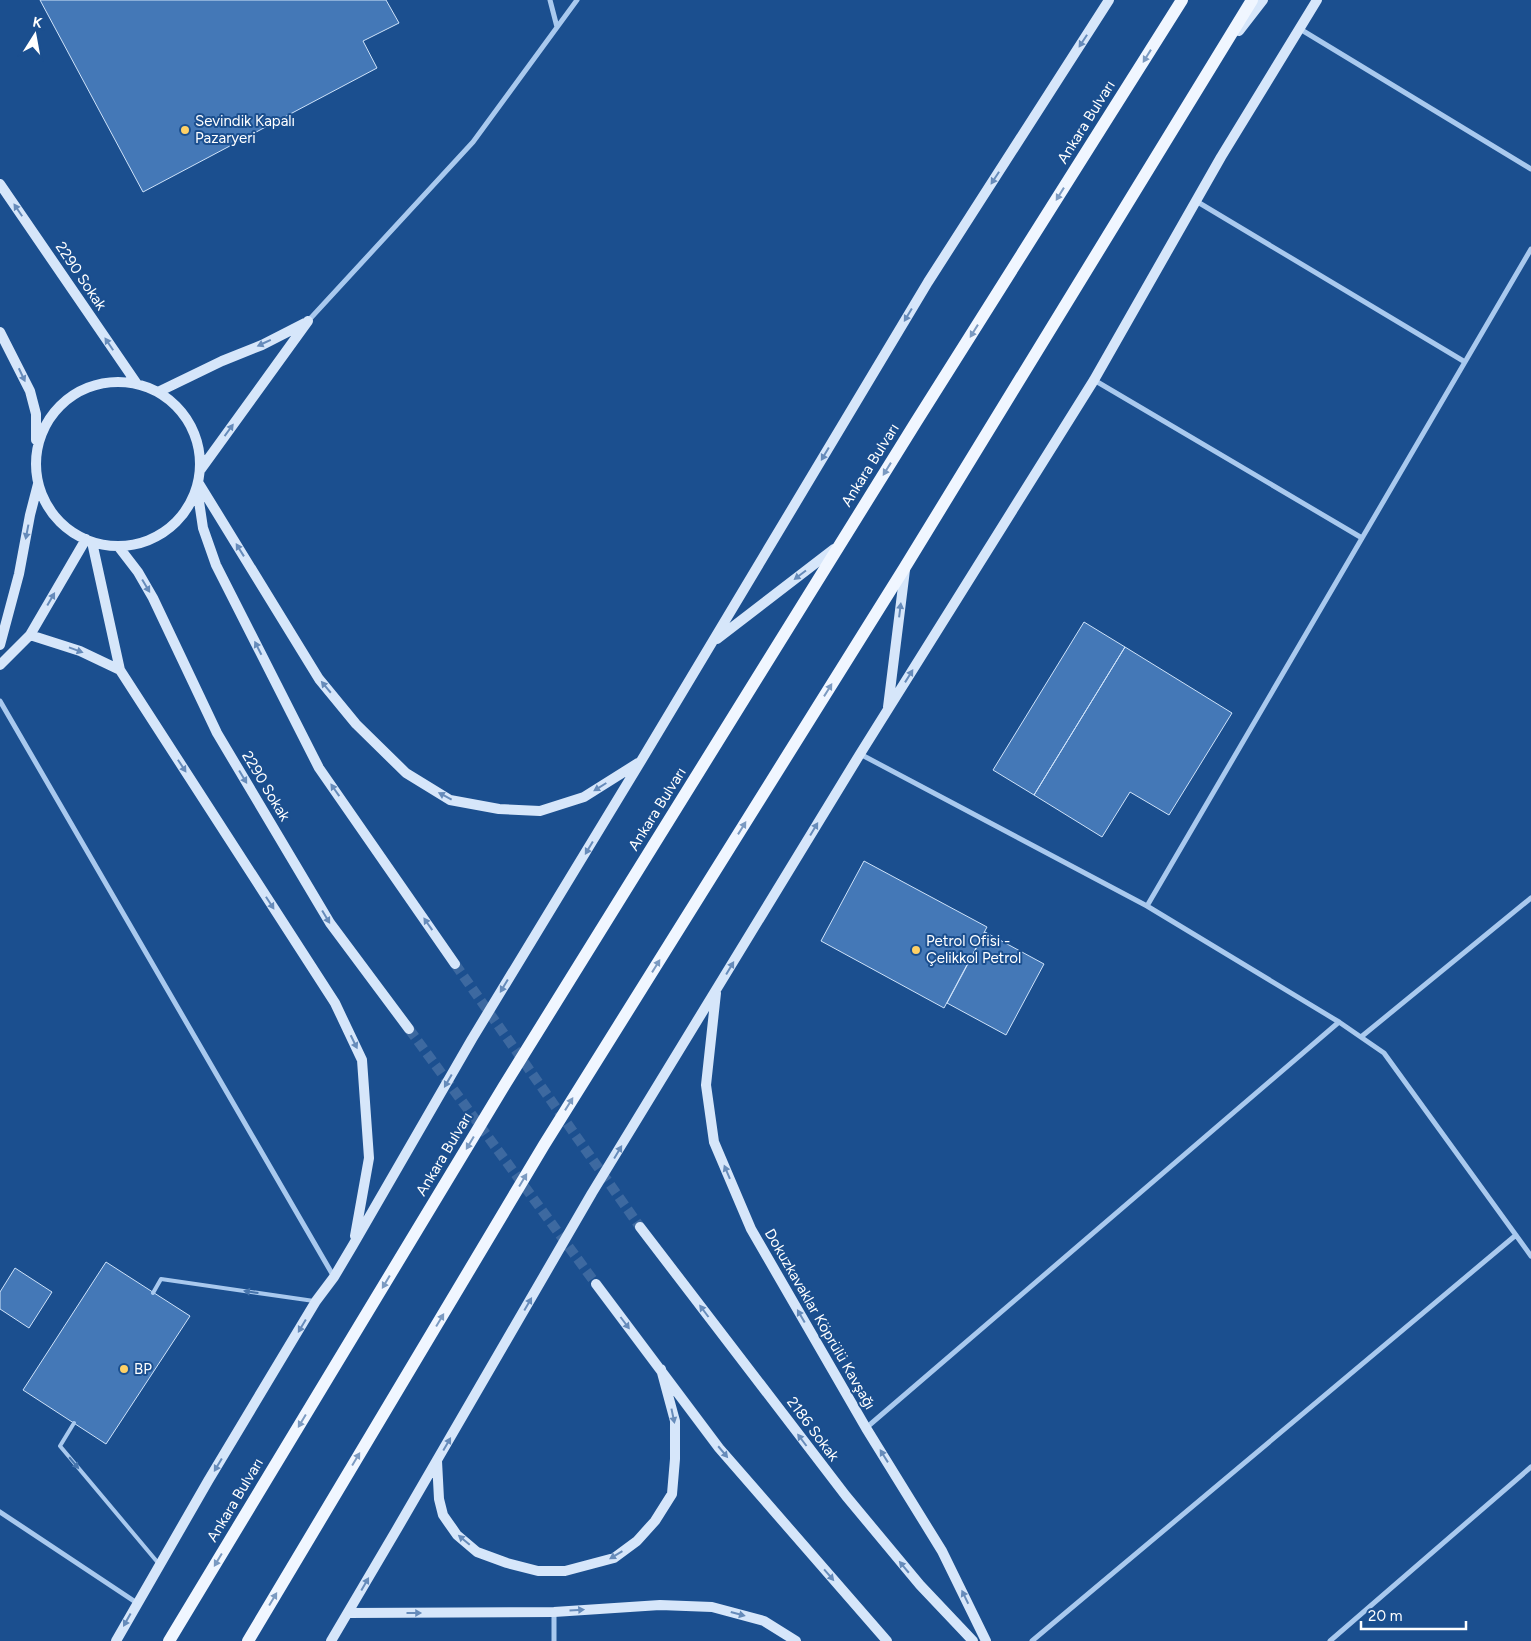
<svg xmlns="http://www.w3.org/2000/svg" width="1531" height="1641" viewBox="0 0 1531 1641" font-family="Figtree,sans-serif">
<rect width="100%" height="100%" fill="#1b4f8f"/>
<!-- building -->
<path fill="#4478b7" stroke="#cfe3fa" d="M40 0H386L399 23 363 41 377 68 143 192Z
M1084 622 1125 647 1034 795 993 770Z
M1125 647 1232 713 1169 815 1130 792 1102 837 1034 795Z
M864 861 987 927 944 1008 821 941Z
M985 932 1044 964 1006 1035 947 1003Z
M106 1262 190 1316 106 1444 23 1390Z
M15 1268 52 1292 29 1328 0 1309V1292Z"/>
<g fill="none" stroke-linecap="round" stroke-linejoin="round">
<!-- secondary-tunnel -->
<path stroke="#3d69a0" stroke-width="10" stroke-dasharray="10 5" stroke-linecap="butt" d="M455 964 640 1227
M409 1029 596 1284"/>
<!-- lane -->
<path stroke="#a9c9ee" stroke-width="4" d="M153 1293 161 1279 314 1301
M74 1423 60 1446 159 1564"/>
<!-- street -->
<path stroke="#a9c9ee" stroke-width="5" d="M550 0 557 27
M1300 29 1531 169
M1196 201 1465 362
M308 321 473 142 577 0
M1094 380 1362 538
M0 701 334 1277
M860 754 1147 906 1339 1022 1384 1053 1531 1256
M1147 906 1531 249
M1361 1037 1531 898
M866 1428 1339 1022
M0 1512 137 1603
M554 1612V1641
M1032 1641 1516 1235
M1330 1641 1531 1467"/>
<!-- secondary -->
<path stroke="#d6e6fa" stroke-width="10" d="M1239 31 1263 0
M0 184 137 384
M0 332 30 391 36 414V440
M36 464a82 82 0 1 1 164 0a82 82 0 1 1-164 0Z
M158 392 222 361 262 345 305 323
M201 469 308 321
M198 482 319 679 356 724 406 773 450 800 499 809 540 811 584 797 638 763
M197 488 203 528 216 565 319 768 455 964
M92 542 120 670
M118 546 138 572 153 598 217 733 330 923 409 1029
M30 635 80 651 120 670 335 1003 362 1060 369 1158 355 1236
M717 639 834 549
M0 645 19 574 30 515 38 484
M0 665 30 635 86 539
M888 707 905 570
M716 993 706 1085 714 1142 751 1229 866 1428 942 1551 986 1641
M640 1227 846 1496 920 1585 973 1641
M596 1284 719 1448 887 1641
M437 1461 439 1499 443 1515 457 1535 477 1552 507 1563 538 1571H565L614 1558 637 1541 655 1521 672 1494 675 1459V1421L661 1369
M348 1613 554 1612 660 1605 712 1607 764 1621 796 1641
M116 1641 208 1481 316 1301 334 1277 353 1245 472 1039 641 761 928 282 1109 0
M331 1641 397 1529 592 1193 860 754 1094 380 1221 157 1317 0"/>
<!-- primary -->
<path stroke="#f0f6ff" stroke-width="12" d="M169 1641 504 1086 916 422 1182 0
M248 1641 544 1145 905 567 1252 0"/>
</g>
<!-- one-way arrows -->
<defs><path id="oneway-solid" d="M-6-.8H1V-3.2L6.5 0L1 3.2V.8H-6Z" transform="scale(1.25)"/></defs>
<g fill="#668bba">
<use href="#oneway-solid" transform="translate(1083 41) rotate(123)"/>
<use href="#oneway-solid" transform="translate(995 178) rotate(123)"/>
<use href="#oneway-solid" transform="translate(18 210) rotate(-124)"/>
<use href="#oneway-solid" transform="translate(908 315) rotate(121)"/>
<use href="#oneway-solid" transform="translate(264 343) rotate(155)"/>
<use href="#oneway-solid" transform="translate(109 344) rotate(-124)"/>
<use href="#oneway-solid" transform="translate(22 375) rotate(65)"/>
<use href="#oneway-solid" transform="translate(229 430) rotate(-54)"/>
<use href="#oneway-solid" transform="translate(825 454) rotate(121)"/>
<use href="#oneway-solid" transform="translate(27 532) rotate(101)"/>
<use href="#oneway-solid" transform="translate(240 550) rotate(-122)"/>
<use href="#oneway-solid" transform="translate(800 575) rotate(143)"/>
<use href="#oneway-solid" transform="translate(146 586) rotate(59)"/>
<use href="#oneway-solid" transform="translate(51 599) rotate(-60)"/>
<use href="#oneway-solid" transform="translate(900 610) rotate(-83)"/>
<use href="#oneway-solid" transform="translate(258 648) rotate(-117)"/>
<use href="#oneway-solid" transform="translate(76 650) rotate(20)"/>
<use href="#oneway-solid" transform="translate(909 676) rotate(-58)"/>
<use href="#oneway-solid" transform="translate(326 687) rotate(-130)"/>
<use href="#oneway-solid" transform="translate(182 766) rotate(57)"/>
<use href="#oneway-solid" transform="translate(243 777) rotate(59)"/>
<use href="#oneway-solid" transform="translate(600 787) rotate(148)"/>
<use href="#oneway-solid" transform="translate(335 790) rotate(-125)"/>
<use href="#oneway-solid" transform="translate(445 796) rotate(-152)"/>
<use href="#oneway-solid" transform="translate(814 829) rotate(-59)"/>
<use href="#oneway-solid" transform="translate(589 848) rotate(121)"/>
<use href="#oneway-solid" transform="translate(270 903) rotate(57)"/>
<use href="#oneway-solid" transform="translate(326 917) rotate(59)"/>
<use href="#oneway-solid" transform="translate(428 924) rotate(-125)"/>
<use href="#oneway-solid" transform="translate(730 968) rotate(-59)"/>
<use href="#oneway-solid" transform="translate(504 986) rotate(121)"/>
<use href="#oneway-solid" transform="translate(354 1042) rotate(64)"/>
<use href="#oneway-solid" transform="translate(448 1081) rotate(120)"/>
<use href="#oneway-solid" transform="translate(618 1152) rotate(-59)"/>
<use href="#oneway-solid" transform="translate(727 1172) rotate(-113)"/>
<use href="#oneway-solid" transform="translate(528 1304) rotate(-60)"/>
<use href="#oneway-solid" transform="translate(704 1311) rotate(-127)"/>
<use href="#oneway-solid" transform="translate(801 1316) rotate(-120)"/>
<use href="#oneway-solid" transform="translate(625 1323) rotate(53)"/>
<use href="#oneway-solid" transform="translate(302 1326) rotate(121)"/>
<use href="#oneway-solid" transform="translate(673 1416) rotate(78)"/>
<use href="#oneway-solid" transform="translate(802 1440) rotate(-127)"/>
<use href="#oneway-solid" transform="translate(447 1444) rotate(-60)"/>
<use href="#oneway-solid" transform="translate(723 1452) rotate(50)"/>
<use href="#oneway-solid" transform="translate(884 1456) rotate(-122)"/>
<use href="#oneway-solid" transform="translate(218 1465) rotate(121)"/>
<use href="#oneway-solid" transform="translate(464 1540) rotate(-140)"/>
<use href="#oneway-solid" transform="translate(616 1555) rotate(149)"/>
<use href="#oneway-solid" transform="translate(904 1567) rotate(-130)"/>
<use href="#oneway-solid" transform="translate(829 1575) rotate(49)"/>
<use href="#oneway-solid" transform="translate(365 1584) rotate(-60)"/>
<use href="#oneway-solid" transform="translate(965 1597) rotate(-116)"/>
<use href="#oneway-solid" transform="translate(577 1610) rotate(-4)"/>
<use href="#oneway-solid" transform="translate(414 1613)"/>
<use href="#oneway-solid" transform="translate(738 1614) rotate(15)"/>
<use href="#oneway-solid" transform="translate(127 1620) rotate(119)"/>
</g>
<g fill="#7b9ac1">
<use href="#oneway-solid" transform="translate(1147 56) rotate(122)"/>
<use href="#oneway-solid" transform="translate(1060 194) rotate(122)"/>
<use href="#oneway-solid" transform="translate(974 331) rotate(122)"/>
<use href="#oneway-solid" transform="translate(887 469) rotate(122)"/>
<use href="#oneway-solid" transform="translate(828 690) rotate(-58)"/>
<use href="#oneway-solid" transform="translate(742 828) rotate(-58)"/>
<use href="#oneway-solid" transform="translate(656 966) rotate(-58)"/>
<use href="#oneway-solid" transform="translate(569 1104) rotate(-58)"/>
<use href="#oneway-solid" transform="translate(470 1143) rotate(121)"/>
<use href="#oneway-solid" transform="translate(523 1180) rotate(-59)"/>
<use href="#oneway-solid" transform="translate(386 1282) rotate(121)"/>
<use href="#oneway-solid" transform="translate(440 1320) rotate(-59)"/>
<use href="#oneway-solid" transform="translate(302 1421) rotate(121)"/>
<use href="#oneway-solid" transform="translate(356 1459) rotate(-59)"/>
<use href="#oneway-solid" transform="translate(218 1560) rotate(121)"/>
<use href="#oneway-solid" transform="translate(273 1599) rotate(-59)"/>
</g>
<g fill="#4674ac">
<use href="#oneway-solid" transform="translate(251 1292) rotate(-172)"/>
<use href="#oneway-solid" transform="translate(74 1463) rotate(50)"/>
</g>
<!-- markers -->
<g fill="#ffd166" stroke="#1b4f8f" stroke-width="2">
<circle cx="185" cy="130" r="5"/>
<circle cx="916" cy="950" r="5"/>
<circle cx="124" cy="1369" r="5"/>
</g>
<g text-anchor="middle" stroke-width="4" stroke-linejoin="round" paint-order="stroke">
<!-- poi labels -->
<g font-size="15" fill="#fff" stroke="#1b4f8f" text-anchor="start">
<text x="195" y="126">Sevindik Kapalı<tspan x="195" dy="17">Pazaryeri</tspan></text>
<text x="926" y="946">Petrol Ofisi -<tspan x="926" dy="17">Çelikkol Petrol</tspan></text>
<text x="134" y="1374">BP</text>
</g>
<!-- street labels -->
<g font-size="15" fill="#fff" stroke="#1b4f8f">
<text transform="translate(1086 122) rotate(-58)" y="5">Ankara Bulvarı</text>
<text transform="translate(81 276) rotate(56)" y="5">2290 Sokak</text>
<text transform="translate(870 465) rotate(-58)" y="5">Ankara Bulvarı</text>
<text transform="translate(266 786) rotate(59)" y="5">2290 Sokak</text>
<text transform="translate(657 809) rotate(-58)" y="5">Ankara Bulvarı</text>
<text transform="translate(444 1154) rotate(-59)" y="5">Ankara Bulvarı</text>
<text transform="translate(820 1319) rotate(60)" y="5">Dokuzkavaklar Köprülü Kavşağı</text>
<text transform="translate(813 1429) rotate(53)" y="5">2186 Sokak</text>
<text transform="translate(235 1500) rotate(-59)" y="5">Ankara Bulvarı</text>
</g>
</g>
<!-- north arrow -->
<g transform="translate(35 35) rotate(11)" stroke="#1b4f8f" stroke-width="4" paint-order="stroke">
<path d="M0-4L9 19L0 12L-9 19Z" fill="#ffffff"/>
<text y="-8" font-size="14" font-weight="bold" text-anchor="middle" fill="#ffffff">K</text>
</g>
<!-- scale -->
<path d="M1361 1621v8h105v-8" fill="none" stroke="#ffffff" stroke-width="2.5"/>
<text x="1368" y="1621" font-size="15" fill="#ffffff" stroke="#1b4f8f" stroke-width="4" paint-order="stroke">20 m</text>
</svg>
